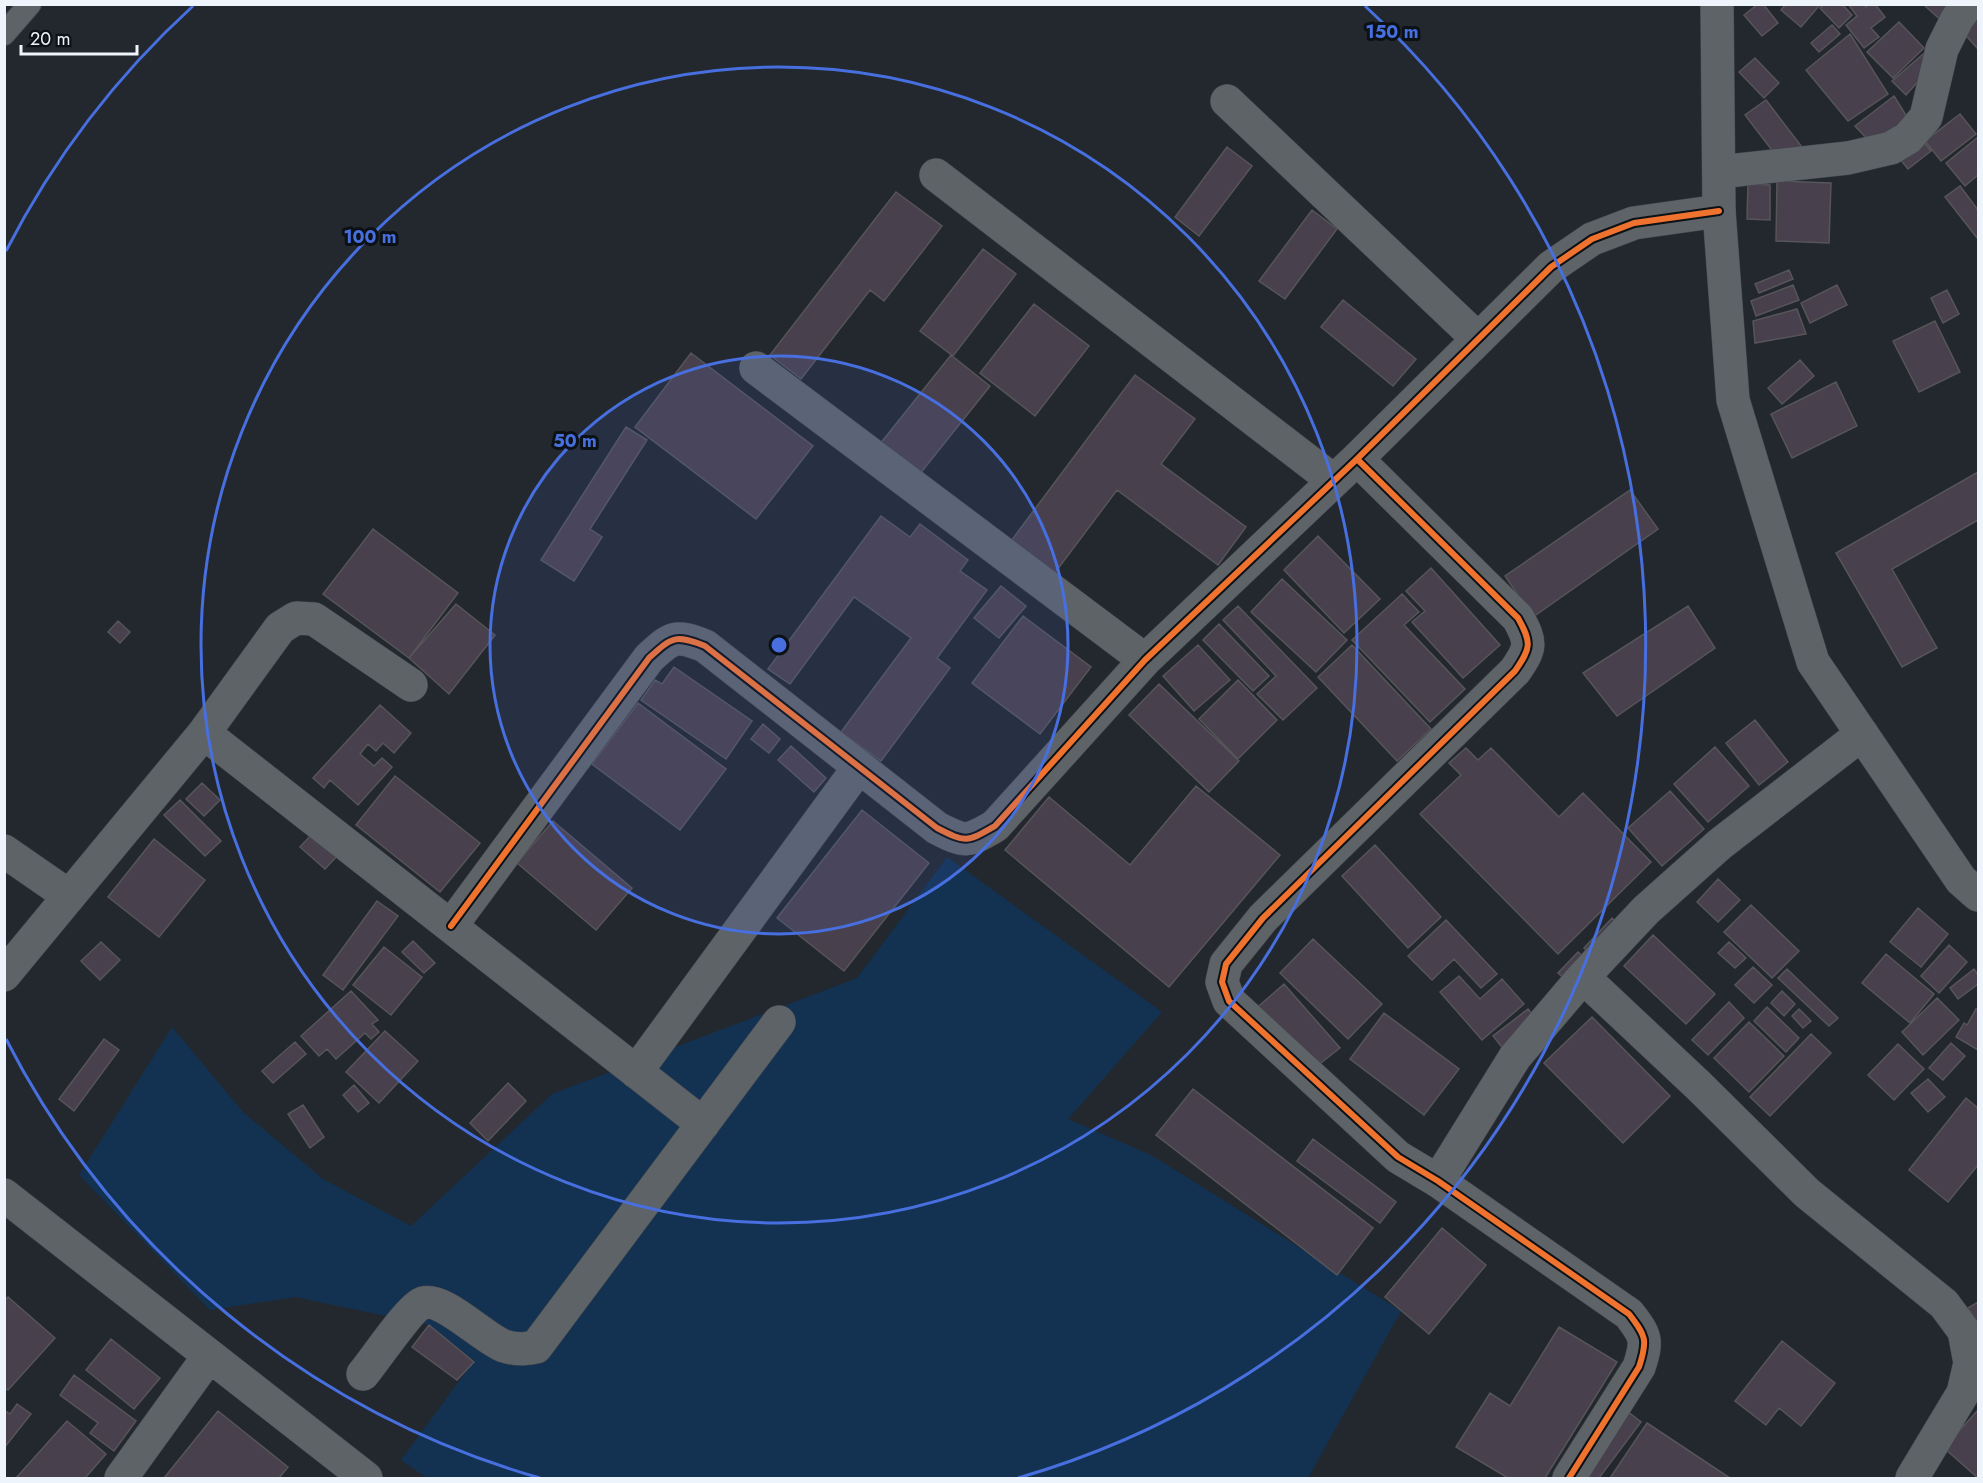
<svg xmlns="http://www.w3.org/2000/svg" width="1983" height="1483" viewBox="0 0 1983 1483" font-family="Jost,sans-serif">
<rect width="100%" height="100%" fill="#23282e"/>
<!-- green -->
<path fill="#133251" d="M947 857 1162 1012 1068 1119 1151 1155 1401 1311 1308 1478H427L401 1460 474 1361 429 1325 295 1297 210 1310 79 1175 172 1027 243 1112 323 1179 411 1226 552 1094 857 978Z"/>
<!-- building -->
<path fill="#48404c" stroke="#565559" stroke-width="1.5" d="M1758 4H1763L1778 23 1762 36 1744 15Z
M1786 4H1816L1819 6 1801 27 1781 10Z
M1824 4H1842L1852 15 1839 28 1820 8Z
M1848 4H1863L1866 7 1869 4H1875L1885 17 1871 28 1879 37 1864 48 1846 25 1857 16Z
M1923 4H1962L1945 24Z
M1978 7V49L1960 29Z
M1899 22 1924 48 1893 78 1867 52Z
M1832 25 1840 34 1819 52 1811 43Z
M1850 34 1888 94 1848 121 1806 70Z
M1929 49 1924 75 1906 95 1892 81Z
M1755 58 1779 83 1764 98 1739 72Z
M1894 96 1909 120 1875 147 1855 126Z
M1766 100 1802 147 1781 162 1745 115Z
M1960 114 1976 134 1941 161 1925 141Z
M1918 135 1931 151 1908 169 1895 153Z
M1978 137V175L1965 186 1946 163Z
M1227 147 1252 166 1199 236 1175 217Z
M1777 181 1831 183 1829 243 1776 241Z
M1748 184 1770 185V220L1747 219Z
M1960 186 1978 210V239L1945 197Z
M896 192 942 226 884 301 870 290 801 379 770 355Z
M1312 210 1337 229 1285 299 1259 281Z
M983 249 1016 274 953 356 920 331Z
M1789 270 1793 279 1759 293 1755 284Z
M1793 285 1799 300 1756 316 1751 301Z
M1837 285 1847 305 1810 323 1801 303Z
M1947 290 1959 314 1943 323 1931 298Z
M1343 300 1416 359 1393 386 1321 327Z
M1034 304 1089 346 1035 416 980 373Z
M1797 309 1806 334 1755 343 1753 321Z
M1935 321 1960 372 1919 392 1893 341Z
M691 353 813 446 756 519 635 427Z
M951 355 990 386 919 475 880 444Z
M1800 360 1814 376 1782 404 1768 388Z
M1135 375 1195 419 1161 464 1246 527 1218 565 1117 490 1054 574 1011 541Z
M1836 382 1857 426 1792 458 1771 414Z
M626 427 647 440 590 529 602 537 574 581 541 560Z
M1978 472V520L1892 569 1937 648 1902 667 1836 553Z
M1630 490 1658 529 1533 617 1505 576Z
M881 516 910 537 920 524 968 560 960 571 987 590 937 658 950 668 881 761 841 732 911 638 854 597 790 684 768 669Z
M373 529 458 593 409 658 323 594Z
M1318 536 1380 599 1344 633 1284 570Z
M1431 568 1500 645 1463 678 1412 622 1425 611 1406 591Z
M1282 579 1347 640 1316 672 1251 612Z
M1001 586 1026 606 999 638 974 618Z
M1402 594 1419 612 1404 625 1465 689 1430 722 1352 640Z
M456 604 495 635 449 694 409 658Z
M1238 606 1317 688 1283 720 1257 694 1276 676 1223 620Z
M1688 606 1715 648 1617 716 1583 673Z
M1023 616 1091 667 1040 734 972 683Z
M118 621 130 632 120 643 108 632Z
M1219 624 1269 676 1253 691 1203 640Z
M1198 645 1230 680 1194 711 1163 676Z
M1352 645 1431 729 1397 761 1318 677Z
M674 667 752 721 726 759 641 700 655 680 662 684Z
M1238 680 1277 720 1238 759 1199 719Z
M1159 684 1239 761 1209 792 1129 715Z
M638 703 726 769 680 830 592 764Z
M380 705 411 733 394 753 383 743 376 751 368 744 360 754 374 766 382 758 392 767 358 805 330 780 324 788 313 778Z
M1755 720 1788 762 1759 785 1726 743Z
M763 724 780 739 769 753 751 739Z
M791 746 826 778 814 792 778 760Z
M1715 747 1749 786 1708 822 1674 784Z
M1466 748 1478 760 1491 748 1559 817 1583 793 1651 862 1558 954 1420 814 1461 775 1449 763Z
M395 776 480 843 440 892 356 825Z
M202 783 220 800 204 816 186 799Z
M1196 786 1280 855 1169 987 1005 850 1049 797 1130 865Z
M1670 791 1704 829 1662 866 1628 828Z
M180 800 221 841 205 856 164 815Z
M862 810 929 863 844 971 777 918Z
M553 821 632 888 596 930 517 863Z
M313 833 338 855 325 869 300 847Z
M154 839 205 880 159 937 108 897Z
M1375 845 1441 917 1408 948 1342 876Z
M1718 879 1740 900 1718 922 1697 902Z
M377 901 398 916 343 990 323 975Z
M1751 905 1799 951 1772 978 1724 932Z
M1918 908 1948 934 1921 967 1890 942Z
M1612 918 1623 929 1594 958 1584 948Z
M1446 920 1497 974 1481 988 1454 959 1432 980 1408 956Z
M1653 935 1715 994 1686 1024 1624 966Z
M1313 939 1382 1004 1348 1039 1280 973Z
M413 941 435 963 424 973 402 952Z
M101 942 120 960 100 980 81 961Z
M1729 942 1746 958 1735 968 1718 953Z
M1949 945 1967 962 1939 993 1921 976Z
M384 947 422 977 391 1015 353 985Z
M1578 952 1588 961 1568 982 1558 973Z
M1886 954 1934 994 1910 1023 1862 983Z
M1753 967 1772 985 1754 1003 1735 985Z
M1787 969 1838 1018 1829 1026 1778 978Z
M1974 969 1978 975V984L1958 999 1950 988Z
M1459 976 1480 999 1502 979 1524 1004 1482 1040 1440 992Z
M1284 984 1340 1048 1313 1069 1252 1012Z
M351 991 378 1020 372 1024 379 1032 371 1039 365 1033 336 1059 327 1049 319 1056 301 1036Z
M1782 991 1795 1004 1784 1016 1771 1003Z
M1937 998 1959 1020 1923 1055 1902 1032Z
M1729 1002 1744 1018 1708 1055 1692 1040Z
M1767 1007 1799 1038 1786 1052 1754 1021Z
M1528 1009 1540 1024 1505 1051 1493 1036Z
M1799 1009 1811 1021 1803 1028 1792 1016Z
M1976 1009 1978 1010V1050L1956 1037 1964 1023 1967 1025Z
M1384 1013 1459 1069 1424 1115 1350 1059Z
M1592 1017 1670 1096 1623 1143 1544 1063Z
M1749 1022 1784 1056 1749 1092 1714 1058Z
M385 1031 418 1061 379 1103 346 1072Z
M1811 1034 1831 1053 1770 1116 1750 1097Z
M104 1039 119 1050 74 1111 59 1099Z
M295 1042 306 1054 273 1083 262 1071Z
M1951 1043 1965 1056 1943 1080 1929 1068Z
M1898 1044 1924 1069 1894 1100 1868 1075Z
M1928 1079 1945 1097 1928 1112 1911 1093Z
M508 1083 526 1101 488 1141 470 1123Z
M354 1085 369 1103 358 1112 343 1095Z
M1193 1089 1373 1228 1337 1275 1156 1135Z
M1966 1098 1978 1108V1165L1948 1202 1909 1170Z
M303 1105 324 1137 310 1148 288 1114Z
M1313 1139 1396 1202 1380 1223 1297 1161Z
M1442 1228 1486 1265 1429 1334 1385 1297Z
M8 1297 55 1338 8 1390 4 1387V1301Z
M1978 1302V1325L1968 1308Z
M429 1325 474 1362 457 1380 412 1347Z
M1559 1327 1617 1362 1545 1478H1508L1456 1447 1490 1393 1510 1406Z
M111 1339 160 1378 134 1409 86 1370Z
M1782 1341 1835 1383 1801 1426 1779 1408 1766 1425 1735 1401Z
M74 1375 136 1421 114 1451 90 1433 98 1423 60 1395Z
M17 1404 31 1414 4 1448V1410L10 1414Z
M1978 1410V1478L1944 1448Z
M218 1411 288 1467 279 1478H164Z
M1627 1411 1641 1422 1599 1478H1589L1581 1472Z
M67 1421 106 1454 85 1478H16Z
M1647 1423 1730 1478H1610Z"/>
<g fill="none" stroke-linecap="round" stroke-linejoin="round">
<defs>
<path id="lane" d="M4 34 30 4"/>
<path id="street" d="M1227 101 1478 339
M1719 172 1848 158 1891 148 1908 138 1926 117 1942 49 1957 19 1968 4
M936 175 1334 481
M756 368 1145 660
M1357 459 1518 618C1532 643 1531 648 1515 671L1263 918 1226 964 1222 982 1229 1001 1398 1157 1438 1181 1629 1314C1646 1336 1648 1340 1639 1367L1569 1478
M204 733 703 1124
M4 851 69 896
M451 926 649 658C672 637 675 634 705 646L937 828C966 843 967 842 995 826L1145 660 1357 459 1551 267 1592 239 1634 223 1719 211
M4 975 204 733 280 628 296 618 314 619 411 685
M1583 977 1699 1086 1807 1193 1944 1304 1964 1331 1970 1363 1963 1393 1912 1478
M636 1072 859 767
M1438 1181 1515 1057 1583 977 1646 910 1720 844 1862 734
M4 1195 366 1478
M363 1374C374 1361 410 1307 423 1303 444 1297 484 1339 504 1346 516 1350 525 1349 536 1347L779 1022
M121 1478 209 1356"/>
<path id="secondary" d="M1717 4 1719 211 1733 400 1813 662 1961 880 1978 895"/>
</defs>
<!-- lane casing -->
<use href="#lane" stroke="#42464c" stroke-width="24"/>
<!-- street casing -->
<use href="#street" stroke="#42464c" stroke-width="34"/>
<!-- secondary casing -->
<use href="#secondary" stroke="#42464c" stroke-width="34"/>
<!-- lane -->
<use href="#lane" stroke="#5e6368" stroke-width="22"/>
<!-- street -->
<use href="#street" stroke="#5e6368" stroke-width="33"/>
<!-- secondary -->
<use href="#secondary" stroke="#5e6368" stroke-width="33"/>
<defs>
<path id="cycleway" d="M1357 459 1518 618C1532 643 1531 648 1515 671L1263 918 1226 964 1222 982 1229 1001 1398 1157 1438 1181 1629 1314C1646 1336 1648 1340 1639 1367L1569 1478
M451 926 649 658C672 637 675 634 705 646L937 828C966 843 967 842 995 826L1145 660 1357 459 1551 267 1592 239 1634 223 1719 211"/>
</defs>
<!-- cycleway casing -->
<use href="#cycleway" stroke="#0c1116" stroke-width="10"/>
<!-- cycleway -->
<use href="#cycleway" stroke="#ef722f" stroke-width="6"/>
</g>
<!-- distance rings -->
<circle cx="779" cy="645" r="289" fill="#476fdf" fill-opacity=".12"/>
<g fill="none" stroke="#476fdf" stroke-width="3">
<circle cx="779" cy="645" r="289"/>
<circle cx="779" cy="645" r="578"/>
<path d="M540 1478A867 867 0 0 1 6 1039M6 251A867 867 0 0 1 193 6M1365 6A867 867 0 0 1 1018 1478"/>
</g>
<circle cx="779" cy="645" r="9" fill="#476fdf" stroke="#0c1116" stroke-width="3"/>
<g font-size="18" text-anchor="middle" font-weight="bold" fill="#476fdf" stroke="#0c1116" stroke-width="6" stroke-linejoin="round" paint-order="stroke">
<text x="1392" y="38">150 m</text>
<text x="370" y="243">100 m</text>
<text x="575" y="447">50 m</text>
</g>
<!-- border -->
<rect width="1983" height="1483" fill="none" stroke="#eef4fc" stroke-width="12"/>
<!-- scale -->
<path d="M21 45v9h116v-9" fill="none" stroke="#eef4fc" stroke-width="3"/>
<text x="30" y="45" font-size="18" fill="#eef4fc" stroke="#0c1116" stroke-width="4.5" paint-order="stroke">20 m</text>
</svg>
